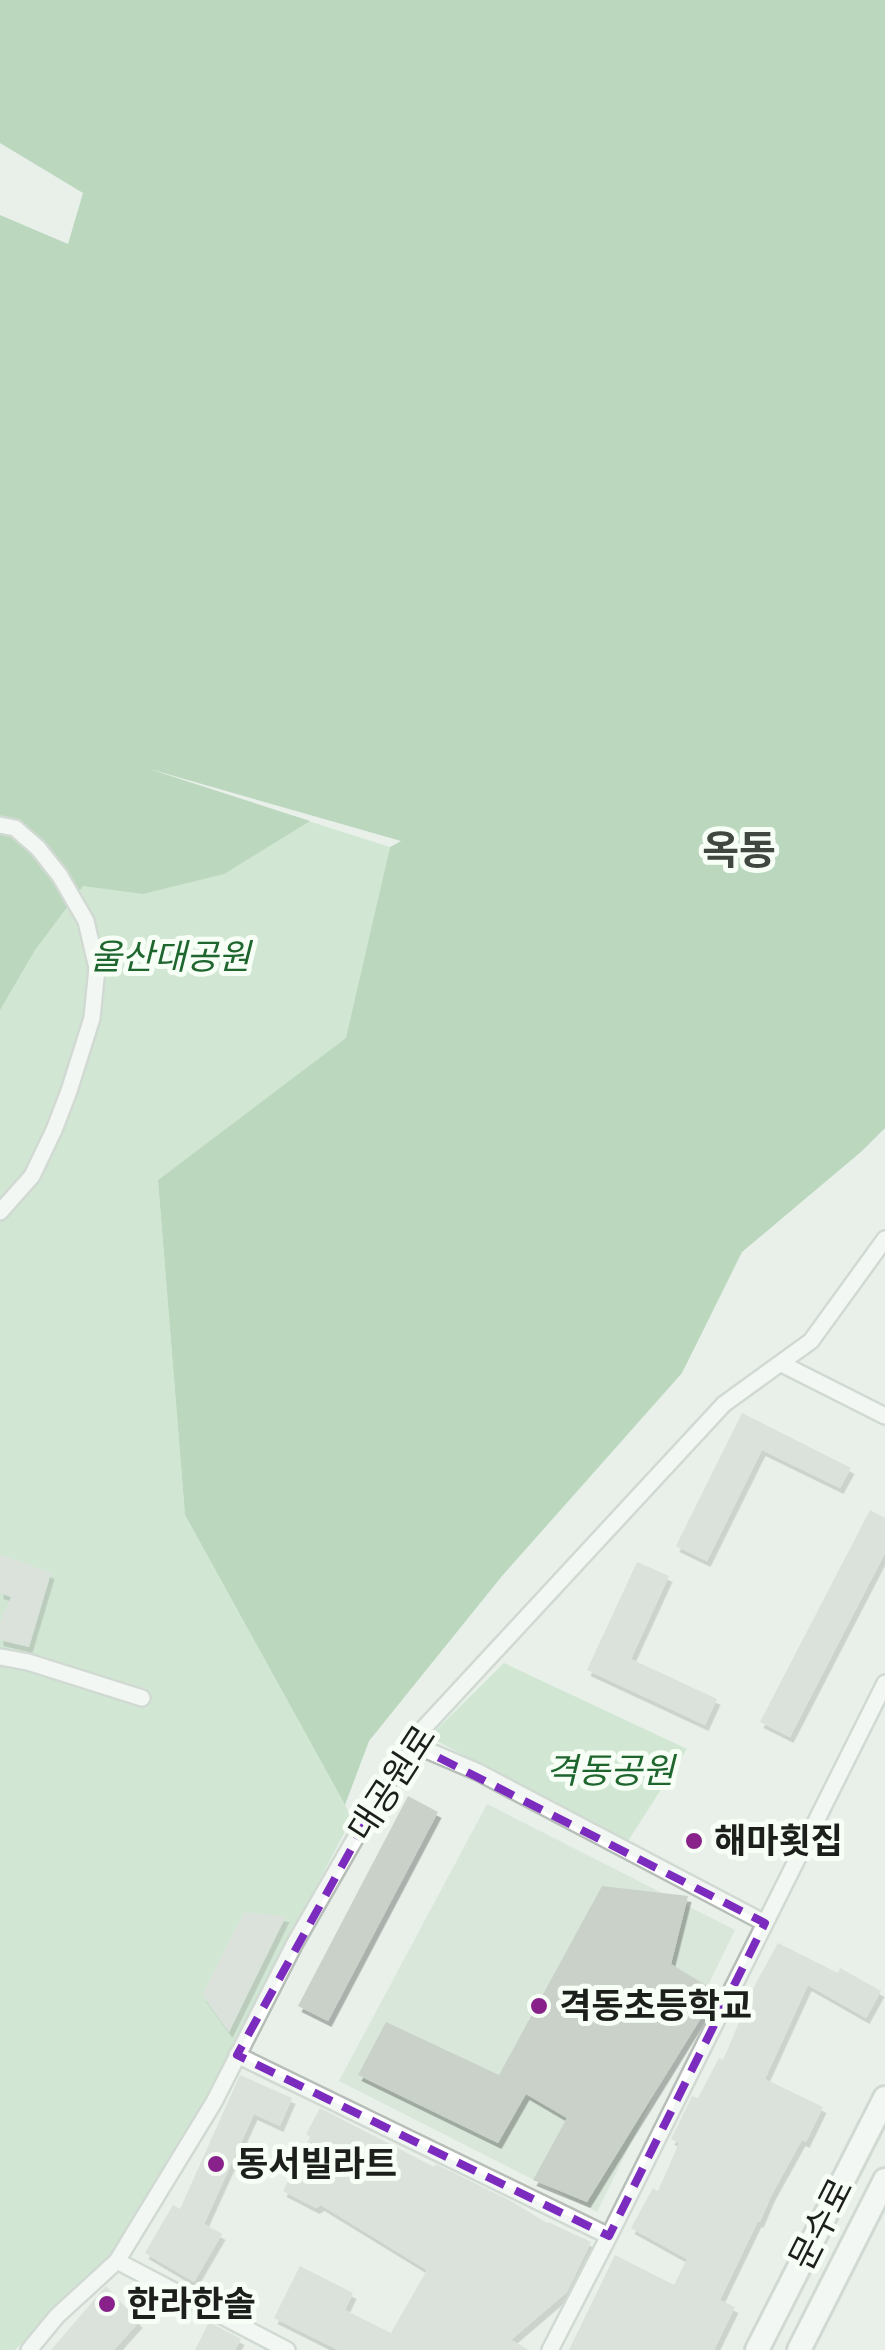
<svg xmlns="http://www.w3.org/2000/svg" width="885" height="2350" viewBox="0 0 885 2350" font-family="'Roboto Serif','Noto Sans KR',serif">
<defs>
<filter id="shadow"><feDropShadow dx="3.5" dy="6" stdDeviation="0" flood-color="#0004"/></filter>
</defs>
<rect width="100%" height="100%" fill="#e8f0e9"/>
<!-- built -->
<path fill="#d9e7da" d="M487 1804 735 1930 597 2212 339 2081Z"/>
<!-- green -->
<path fill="#b6dbb9" d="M0 670 98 754 390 847 347 1038 158 1180 185 1515 352 1818 203 2103 113 2251 15 2350H0Z
M504 1663 687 1749 628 1841 429 1737Z"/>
<!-- forest -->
<path fill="#86b88b" d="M0 0H885V1128L862 1151 742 1252 682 1373 502 1576 369 1741 345 1805 185 1515 158 1180 346 1038 390 847 401 841 146 768 310 821 224 874 143 894 83 886 35 950 0 1010V215L68 244 83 193 0 143Z"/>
<!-- building -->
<path fill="#c9d1c9" filter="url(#shadow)" d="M742 1413 851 1468 840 1488 762 1450 707 1561 676 1546Z
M870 1510 885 1518V1553L790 1737 760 1722Z
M0 1554 51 1573 29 1647 0 1640V1622L11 1597 0 1593Z
M637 1562 669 1576 631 1659 717 1699 705 1725 587 1670Z
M408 1796 438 1812 328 2021 298 2006Z
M602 1886 688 1896 671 1964 717 1992 587 2202 533 2180 567 2118 526 2094 498 2143 358 2075 386 2022 499 2075Z
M244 1912 286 1916 229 2032 202 1995Z
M778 1943 838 1973 840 1968 881 1991 866 2018 808 1985 765 2079 823 2107 806 2142 802 2140 771 2196 760 2222 758 2221 720 2300 735 2307 714 2350H569L615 2255 674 2285 687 2259 631 2228 653 2188 658 2191 679 2143 671 2139 692 2096 698 2098 719 2058 723 2060 756 1983Z
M240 2075 292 2098 280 2126 254 2114 204 2224 222 2234 194 2282 145 2253 173 2205 180 2209Z
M320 2108 434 2167 436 2164 511 2201 547 2223 548 2222 591 2242 567 2292 511 2340 529 2350H338L274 2318 300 2266 353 2293 345 2310 391 2333 427 2270 321 2205 316 2208 283 2191 310 2137 306 2134Z
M106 2286 139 2322 114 2350H51Z
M209 2322 241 2339 235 2350H195Z"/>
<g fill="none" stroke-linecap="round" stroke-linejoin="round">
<defs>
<path id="street" d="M0 825 15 828 38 848 60 876 86 921 97 968 92 1018 69 1091 54 1130 32 1176 0 1212
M782 1364 885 1416
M0 1657 28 1662 142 1698
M410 1743 478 1772 765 1923
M237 2055 609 2236
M117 2261 287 2350
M29 2350 57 2316 117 2261 214 2102 295 1943 410 1743 724 1404 811 1341 885 1239
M550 2350 609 2236 885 1683"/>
<path id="secondary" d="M757 2350 885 2098
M799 2350 885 2180"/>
</defs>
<!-- street casing -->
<use href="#street" stroke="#b6beb7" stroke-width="20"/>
<!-- secondary casing -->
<use href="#secondary" stroke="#b6beb7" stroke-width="28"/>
<!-- street -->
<use href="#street" stroke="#fff" stroke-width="15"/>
<!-- secondary -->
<use href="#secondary" stroke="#fff" stroke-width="22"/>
</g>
<!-- marked area -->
<path d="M0 0H885V2350H0ZM410 1743 765 1923 609 2236 237 2055Z" fill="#e8f0e9" fill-opacity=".55" fill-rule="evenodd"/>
<path fill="none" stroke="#7b2cbf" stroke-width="8" stroke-dasharray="20 12" stroke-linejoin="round" d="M410 1743 765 1923 609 2236 237 2055Z"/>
<!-- markers -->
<g fill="#88228a" stroke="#f6fef6" stroke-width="4">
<circle cx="694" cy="1841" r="10"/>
<circle cx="539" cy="2006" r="10"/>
<circle cx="216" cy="2164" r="10"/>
<circle cx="107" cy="2304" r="10"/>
</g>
<g text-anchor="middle" stroke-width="10" stroke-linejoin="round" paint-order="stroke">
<!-- park labels -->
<g font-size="35" font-style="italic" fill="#1e662e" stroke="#f6fef6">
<text x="170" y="969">울산대공원</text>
<text x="610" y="1783">격동공원</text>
</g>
<!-- street labels -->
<g font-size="35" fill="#1c1f1c" stroke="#f6fef6">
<text transform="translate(392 1783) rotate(-57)" y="12">대공원로</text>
<text transform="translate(821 2224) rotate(-63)" y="12">문수로</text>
</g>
<!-- poi labels -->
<g font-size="35" font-weight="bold" fill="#1c1f1c" stroke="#f6fef6" text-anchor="start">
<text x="714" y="1853">해마횟집</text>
<text x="559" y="2018">격동초등학교</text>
<text x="236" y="2176">동서빌라트</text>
<text x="127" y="2316">한라한솔</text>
</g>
<!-- quarter labels -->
<g font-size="40" font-weight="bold" fill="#404741" stroke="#f6fef6">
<text x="739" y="864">옥동</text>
</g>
</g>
</svg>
